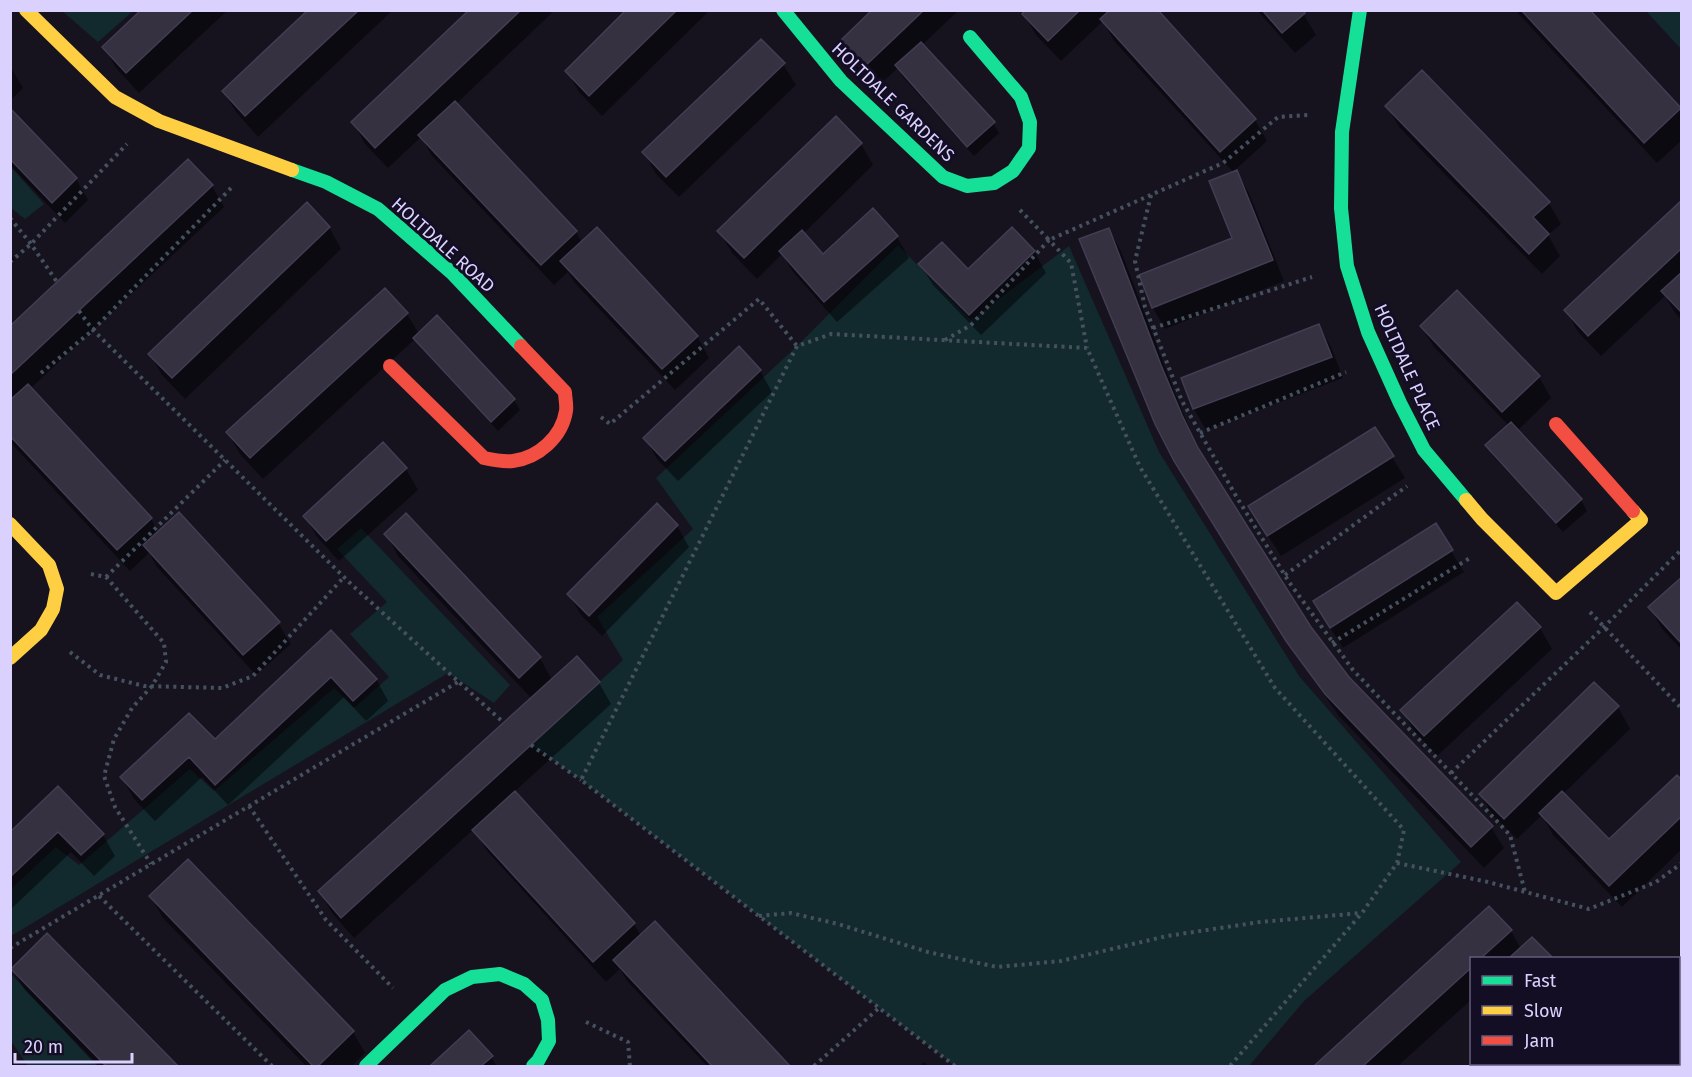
<svg xmlns="http://www.w3.org/2000/svg" width="1692" height="1077" viewBox="0 0 1692 1077" font-family="'Fira Sans',sans-serif">
<rect width="100%" height="100%" fill="#16131f"/>
<!-- green -->
<path fill="#12292d" d="M62 11H133L98 42Z
M1646 11H1681V49Z
M11 167 44 204 25 219 11 208Z
M898 245 971 320 1069 246 1159 452 1299 676 1461 862 1304 1001 1249 1066H955L581 780 531 745 623 660 597 617 693 529 656 478 797 346Z
M361 528 510 685 494 703 448 673 11 936V889L56 847 79 865 190 769 214 791 334 688 354 708 389 677 350 634 387 602 337 549Z
M11 974 97 1066H28L11 1041Z"/>
<!-- shadow -->
<path fill="#0007" d="M143 10H228L139 93 116 68 104 47Z
M311 10H393L258 137 236 112 223 91Z
M471 10H555L456 104 576 232 582 242 697 336 709 358 675 390 574 282 568 272 554 285 432 156 421 137 388 168 365 144 353 122Z
M629 10H710L602 116 579 92 567 71Z
M874 10H959L922 45 993 123 999 133 974 156 902 76 898 68 875 89 852 64 840 43Z
M1027 10H1156L1255 120 1267 141 1235 170 1249 193 1284 281 1165 329 1153 308 1140 276 1234 239V173L1114 41 1103 21 1061 61 1036 35 1024 14Z
M1257 10H1301L1316 35 1295 53Z
M1515 10H1588L1680 109 1682 112V140L1657 163Z
M783 64 796 85 679 197 656 174 644 152Z
M10 66 23 88 10 101Z
M1387 106 1548 202 1561 224 1548 235 1560 256 1542 274 1399 127Z
M10 110 76 179 88 200 65 223 10 165Z
M836 118 861 144 873 165 803 234 822 256 897 237 909 258 837 322 793 272 782 254 757 279 732 253 719 231Z
M212 186 224 207 30 389 151 519 159 533 278 623 291 644 256 675 157 567 149 553 130 571 10 442V328Z
M1682 202V320L1675 313 1665 296 1601 356 1578 332 1566 310Z
M329 227 341 249 185 399 162 375 150 354Z
M1109 230 1121 251 1173 388 1194 439 1205 462 1310 628 1348 678 1491 827 1504 848 1484 868 1339 716 1301 662 1189 483Z
M1034 251 1046 273 981 335 933 285 920 264 968 272Z
M10 252 15 260 10 264Z
M385 290 407 314 419 334 437 317 514 400 520 410 498 431 421 348 415 339 263 479 240 454 228 433Z
M1457 292 1539 377 1551 398 1517 431 1581 500 1587 511 1563 532 1493 456 1487 445 1509 426 1434 347 1421 326Z
M1319 326 1331 347 1343 378 1206 430 1194 409Z
M760 371 772 392 678 481 657 459 645 438Z
M1375 429 1405 478 1281 556 1263 528Z
M406 469 418 490 339 561 317 537 305 516Z
M677 526 689 547 602 636 581 615 569 594Z
M386 534 540 658 552 680 599 683 611 704 514 792 634 924 641 936 655 924 788 1066H707L627 981 620 969 606 982 487 851 474 829 354 938 332 913 320 892 532 699 398 556Z
M1451 551 1464 572 1343 648 1327 623Z
M1682 579V650L1662 629 1650 608Z
M1540 628 1552 649 1437 756 1414 731 1402 710Z
M331 632 376 679 388 701 366 721 344 697 228 805 202 777 155 821 134 799 122 778 214 741Z
M1594 684 1618 707 1630 729 1563 794 1609 841 1682 782V849L1622 907 1553 835 1542 815 1517 839 1493 816 1481 795Z
M58 788 103 835 115 856 94 876 71 852 10 910V834Z
M188 861 353 1032 365 1053 352 1066H306L163 918 151 897Z
M1489 908 1511 931 1521 949 1532 939 1551 958H1472V999L1398 1066H1316Z
M47 935 176 1066H99L25 990 12 969Z
M469 1033 491 1057 497 1066H432Z
M924 1062 928 1066H919Z
M1576 1064H1650L1653 1066H1579Z"/>
<!-- building -->
<path fill="#353141" stroke="#433d53" stroke-width="1.5" d="M141 10H193L126 73 102 47Z
M308 10H359L245 116 222 91Z
M469 10H521L375 148 351 122Z
M626 10H677L589 96 565 71Z
M872 10H924L862 69 838 43Z
M1025 10H1080L1048 41 1022 14Z
M1110 10H1158L1256 119 1220 152 1100 19Z
M1262 10H1303L1305 13 1282 33Z
M1521 10H1590L1681 108 1644 143Z
M761 39 785 63 666 177 642 152Z
M921 42 995 122 967 147 895 65Z
M1422 70 1550 202 1533 217 1549 234 1529 254 1385 106Z
M455 101 577 231 541 265 418 135Z
M10 108 77 178 52 203 10 159Z
M836 116 862 143 744 258 717 231Z
M188 159 213 185 10 375V326Z
M1237 170 1273 260 1152 308 1139 275 1232 238 1209 181Z
M1682 200V248L1588 336 1564 310Z
M307 202 330 227 172 378 148 354Z
M873 208 898 236 824 302 779 251 802 230 823 254Z
M597 227 698 336 662 369 560 261Z
M1012 227 1035 251 969 315 918 264 942 242 968 269Z
M1109 228 1161 365 1182 415 1198 448 1311 627 1349 677 1493 826 1471 847 1325 694 1286 641 1174 461 1155 424 1079 239Z
M1682 272V313L1661 291Z
M385 288 408 313 250 458 226 432Z
M1457 290 1540 376 1502 412 1420 326Z
M437 315 515 399 491 422 413 338Z
M1319 324 1332 357 1193 409 1181 378Z
M739 346 761 370 665 461 643 438Z
M28 384 152 518 117 550 10 436V400Z
M1511 422 1582 499 1556 523 1485 445Z
M1375 427 1394 456 1267 536 1248 506Z
M383 442 407 468 326 541 303 516Z
M657 503 678 525 589 616 567 594Z
M179 512 280 622 243 655 143 545Z
M406 513 541 657 519 678 384 534Z
M1436 523 1453 550 1330 628 1313 601Z
M1682 577V644L1648 607Z
M1517 602 1541 627 1424 736 1400 710Z
M331 630 377 679 353 701 331 677 215 785 189 757 142 800 120 777 189 713 215 739Z
M577 656 600 682 341 918 318 891Z
M1594 682 1619 706 1504 819 1479 794Z
M1677 775 1682 780V816L1609 886 1539 813 1562 791 1609 839Z
M58 786 104 834 81 855 58 832 10 877V832Z
M515 791 635 923 593 962 472 830Z
M188 859 354 1031 318 1066H313L149 896Z
M1489 906 1512 930 1481 958H1472V967L1363 1066H1314Z
M655 921 790 1066H712L613 960Z
M47 933 178 1066H106L11 969Z
M1532 937 1553 958H1509Z
M469 1030 493 1056 481 1066H430Z
M1582 1064H1652L1655 1066H1585Z"/>
<g fill="none" stroke-linecap="round" stroke-linejoin="round">
<!-- path -->
<path stroke="#465160" stroke-width="4" stroke-dasharray="3 4.5" stroke-linecap="butt" d="M1151 195 1135 261 1145 307 1182 401 1236 496 1289 582 1353 670 1510 835 1525 892
M1020 210 1049 240 1223 163 1278 117 1309 115
M10 218 31 244 57 282
M10 262 31 244 127 144
M79 311 93 330 352 585 504 723
M1153 328 1312 277
M945 340 971 325 1049 240 1071 263 1087 348
M41 373 93 330 232 187
M601 417 610 424 759 299 797 346
M1200 433 1346 372
M91 574 106 577 164 643 166 662 152 686 132 708 114 739 104 776 115 807 151 864
M1285 575 1407 486
M106 577 225 460
M1590 612 1682 709
M1332 643 1470 558
M70 652 100 675 144 686 222 688 253 676 344 577
M531 745 581 780
M1451 773 1604 627 1682 549
M249 806 326 920 393 988
M1397 863 1488 882 1589 909 1656 882 1682 863
M99 896 272 1066
M759 916 791 913 838 924 928 952 997 967 1061 961 1167 936 1260 922 1361 913
M10 948 458 682
M586 1022 628 1042 630 1066
M814 1066 879 1008
M955 1066 581 780 797 346 831 334 1087 348 1140 467 1275 688 1404 830 1397 863 1362 913 1230 1066"/>
<!-- fast -->
<path stroke="#16e098" stroke-width="14" d="M783 10 841 81 943 177 967 186 994 183 1013 171 1029 148 1030 122 1021 97 970 37
M1360 10 1342 132 1341 208 1347 266 1368 332 1400 403 1424 450 1466 500
M292 170 326 182 378 209 452 273 521 346
M366 1066 445 990 472 977 500 974 524 984 542 1000 548 1020 549 1041 538 1061 533 1066"/>
<!-- slow -->
<path stroke="#ffcf43" stroke-width="14" d="M26 10 115 97 159 121 292 170
M1466 500 1482 519 1556 593 1641 520 1633 511
M10 524 49 565 57 589 53 609 41 630 10 658"/>
<!-- jam -->
<path stroke="#f24e42" stroke-width="14" d="M390 366 484 458C493 460 503 462 513 461 538 458 562 437 566 411 567 405 565 398 565 392L521 346
M1556 424 1633 511"/>
</g>
<g text-anchor="middle" stroke-width="6" stroke-linejoin="round" paint-order="stroke">
<!-- street labels -->
<g font-size="18" fill="#dbd1ff" stroke="#140e24">
<text transform="translate(893 102) rotate(44)" y="6">HOLTDALE GARDENS</text>
<text transform="translate(443 245) rotate(42)" y="6">HOLTDALE ROAD</text>
<text transform="translate(1407 367) rotate(66)" y="6">HOLTDALE PLACE</text>
</g>
</g>
<!-- border -->
<rect width="1692" height="1077" fill="none" stroke="#dbd1ff" stroke-width="24"/>
<!-- legend -->
<rect x="1470" y="957" width="210" height="108" fill="#140e24" stroke="#645c7c" stroke-width="1.5"/>
<rect x="1482" y="976" width="30" height="9" fill="#16e098" stroke="#645c7c" stroke-width="1.5"/>
<text x="1524" y="987" font-size="18" fill="#dbd1ff">Fast</text>
<rect x="1482" y="1006" width="30" height="9" fill="#ffcf43" stroke="#645c7c" stroke-width="1.5"/>
<text x="1524" y="1017" font-size="18" fill="#dbd1ff">Slow</text>
<rect x="1482" y="1036" width="30" height="9" fill="#f24e42" stroke="#645c7c" stroke-width="1.5"/>
<text x="1524" y="1047" font-size="18" fill="#dbd1ff">Jam</text>
<!-- scale -->
<path d="M15 1053v9h117v-9" fill="none" stroke="#dbd1ff" stroke-width="3"/>
<text x="24" y="1053" font-size="18" fill="#dbd1ff" stroke="#140e24" stroke-width="4.5" paint-order="stroke">20 m</text>
</svg>
